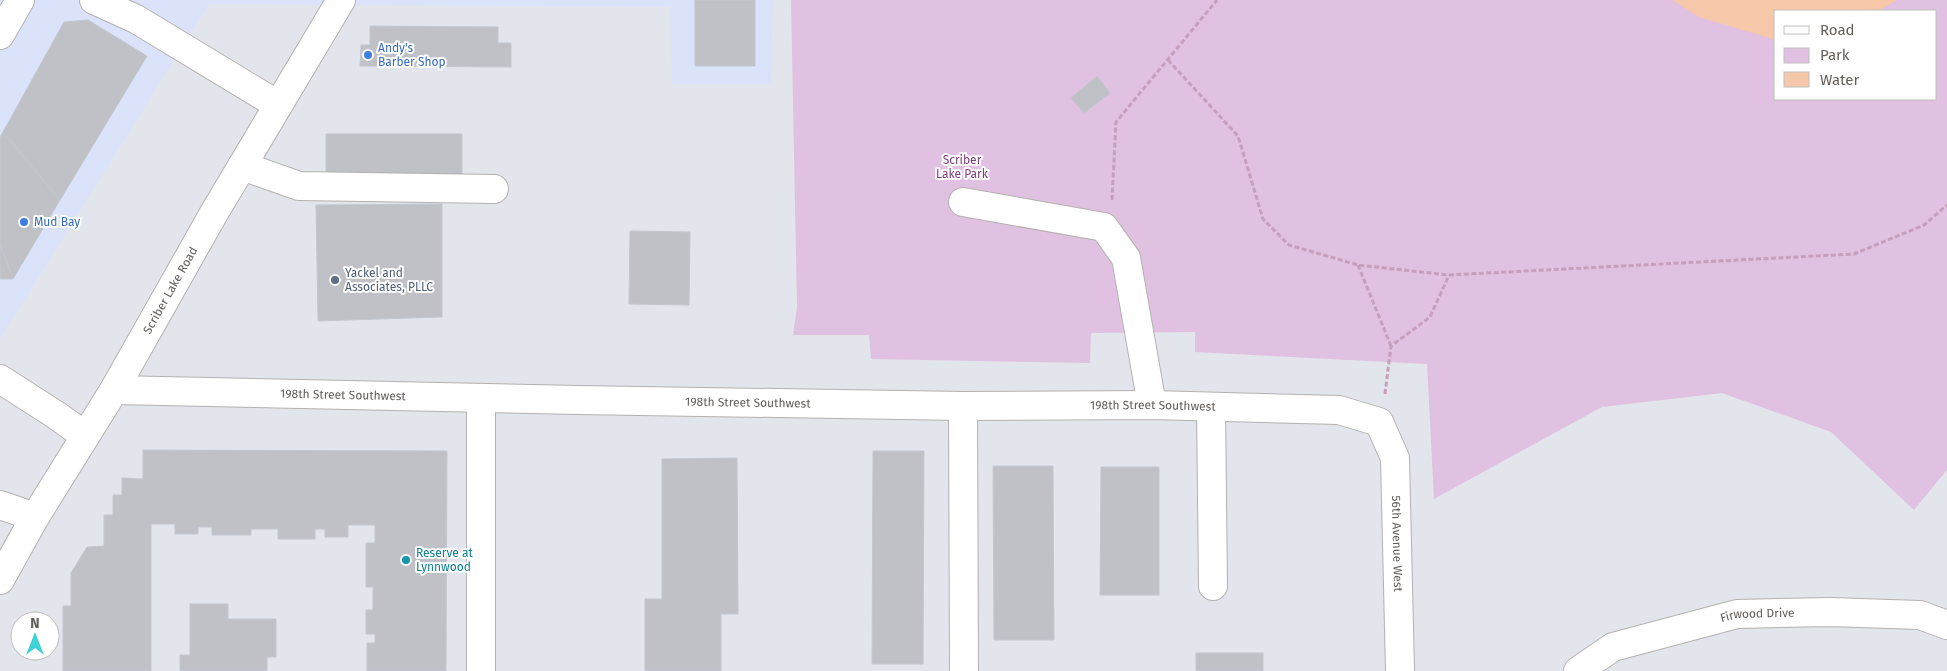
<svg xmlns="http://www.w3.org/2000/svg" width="1947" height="671" viewBox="0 0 1947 671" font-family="'Fira Sans',sans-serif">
<rect width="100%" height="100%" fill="#e3e5ec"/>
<!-- commercial -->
<path fill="#dae3fa" d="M0 0H773L771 84H672L670 7 209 4 0 339Z"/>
<!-- green -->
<path fill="#e0c1e1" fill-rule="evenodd" d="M791 0H1947V470L1914 510 1831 432 1722 393 1602 407 1434 499 1427 364 1195 352V332L1091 333 1090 363 871 359 869 335H793L797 307ZM1776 11H1936V99H1776Z"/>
<!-- water -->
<path fill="#f6c7a9" d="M1672 0H1897L1878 11H1776V40L1699 17Z"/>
<!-- building -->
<path fill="#bfc1c7" stroke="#c2c7d0" d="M695 0H755V66H695Z
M88 20 147 56 60 200 3 132 64 22Z
M370 26 498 27V43H511V67L360 66 361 45H370Z
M1097 76 1110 93 1084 113 1071 98Z
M3 132 60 200 13 279 0 244V137Z
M326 134H462V180L326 181Z
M442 204V317L318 321 316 205Z
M630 231 690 232 689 305 629 304Z
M0 244 13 279H0Z
M143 450 447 451 446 671H367V643H375V634H366V610H373V587H366V543H375V525H348V537H325V529H315V539H278V529H251V535H212V527H198V534H175V524H151V671H63V606H71V573L87 547 104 546V515H113V495H122V478L143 479Z
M873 451H924L923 664H872Z
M737 458 738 614H721V671H645V599H662V459Z
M993 466H1053L1054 640H994Z
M1101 467H1159V595H1100Z
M190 604H228V619H276V657H267V671H180V655H190Z
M1196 653H1263V671H1196Z"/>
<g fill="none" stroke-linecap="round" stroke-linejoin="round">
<defs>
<g id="minor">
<path d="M94 0 136 19 278 105"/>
<path d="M0 35 20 0"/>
<path d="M242 166 299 186 494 189"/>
<path d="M963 202 1104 227 1126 258 1152 405"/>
<path d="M0 379 56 415 84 435"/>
<path id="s1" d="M114 390 578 400 963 406 1152 405 1339 410 1379 422 1395 458 1400 671"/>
<path d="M963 406 964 671"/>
<path d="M1211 407 1213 586"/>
<path d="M0 505 35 517"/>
<path id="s2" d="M0 580 35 517 114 390 214 213 341 0"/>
<path d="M481 671V398"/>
<path id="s3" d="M1578 671 1613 647 1737 614 1830 612 1920 615 1947 625"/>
</g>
</defs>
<!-- minor casing -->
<use href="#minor" stroke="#b4b1ae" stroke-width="30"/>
<!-- path -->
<path stroke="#c69fbd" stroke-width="3" stroke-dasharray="5 2.5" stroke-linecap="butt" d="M1168 60 1238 136 1263 219 1289 245 1358 265 1449 275 1854 254 1924 225 1947 205
M1112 200 1116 122 1217 0
M1358 265 1391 346
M1385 394 1391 346 1430 317 1449 275"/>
<!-- minor -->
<use href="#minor" stroke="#fff" stroke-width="28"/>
</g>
<!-- markers -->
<g fill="#3f7fe0" stroke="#fff" stroke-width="2">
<circle cx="368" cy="55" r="5"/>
<circle cx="24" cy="222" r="5"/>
</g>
<circle fill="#5c6f8a" stroke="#fff" stroke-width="2" cx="335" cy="280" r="5"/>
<circle fill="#0f9aa8" stroke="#fff" stroke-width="2" cx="406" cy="560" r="5"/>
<g text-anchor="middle" stroke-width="4" stroke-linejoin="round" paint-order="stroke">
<!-- shop labels -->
<g font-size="12" fill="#366cbe" stroke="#fff" text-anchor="start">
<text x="378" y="52">Andy's<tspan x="378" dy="14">Barber Shop</tspan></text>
<text x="34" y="226">Mud Bay</text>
</g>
<!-- park labels -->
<g font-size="12" fill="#7e3d7e" stroke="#fff">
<text x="962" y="164">Scriber<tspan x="962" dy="14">Lake Park</tspan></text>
</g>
<!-- service labels -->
<g font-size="12" fill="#4e5e75" stroke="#fff" text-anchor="start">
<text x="345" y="277">Yackel and<tspan x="345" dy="14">Associates, PLLC</tspan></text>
</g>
<!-- street labels -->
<g font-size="12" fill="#625e5b" stroke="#fff">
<text dy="4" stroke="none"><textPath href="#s2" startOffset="336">Scriber Lake Road</textPath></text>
<text dy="4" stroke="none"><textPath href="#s1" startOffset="229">198th Street Southwest</textPath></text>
<text dy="4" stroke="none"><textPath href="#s1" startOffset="634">198th Street Southwest</textPath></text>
<text dy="4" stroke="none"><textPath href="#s1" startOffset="1039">198th Street Southwest</textPath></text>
<text dy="4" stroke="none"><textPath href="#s1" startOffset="1392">56th Avenue West</textPath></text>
<text dy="4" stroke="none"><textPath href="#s3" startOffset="191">Firwood Drive</textPath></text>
</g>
<!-- culture labels -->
<g font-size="12" fill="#0d838f" stroke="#fff" text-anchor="start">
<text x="416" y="557">Reserve at<tspan x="416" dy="14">Lynnwood</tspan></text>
</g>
</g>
<!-- legend -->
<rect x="1774" y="10" width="162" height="90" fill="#ffffff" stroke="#c0bfbd"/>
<rect x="1784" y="26" width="25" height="8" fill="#ffffff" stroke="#c0bfbd"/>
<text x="1820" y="35" font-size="15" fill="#625e5b">Road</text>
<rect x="1784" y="48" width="25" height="15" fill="#e0c1e1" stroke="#c0bfbd"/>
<text x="1820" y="60" font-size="15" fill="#625e5b">Park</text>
<rect x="1784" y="72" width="25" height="15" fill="#f6c7a9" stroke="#c0bfbd"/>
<text x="1820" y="85" font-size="15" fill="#625e5b">Water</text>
<!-- north arrow -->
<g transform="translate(35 636)"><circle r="24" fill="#ffffff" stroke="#c0bfbd"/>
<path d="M0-4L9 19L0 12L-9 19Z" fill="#3ed1d6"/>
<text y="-8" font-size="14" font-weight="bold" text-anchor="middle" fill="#625e5b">N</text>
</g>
</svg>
